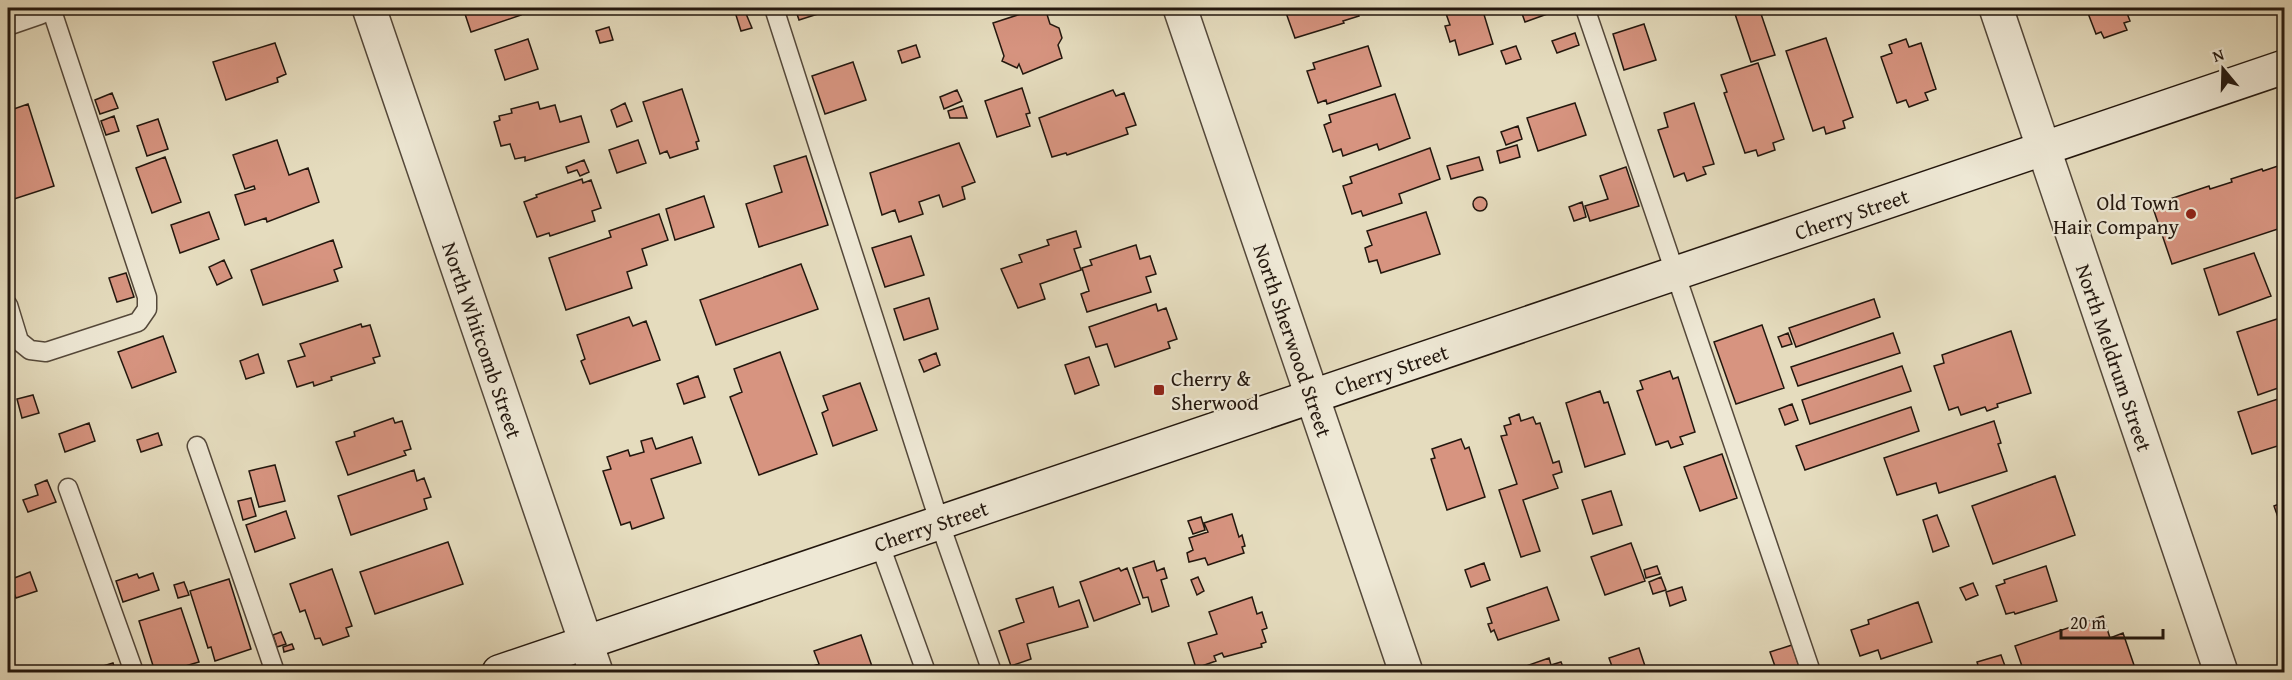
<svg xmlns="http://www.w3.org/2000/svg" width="2292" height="680" font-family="'Gentium Book Plus',serif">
	<rect width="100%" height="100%" fill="#e5dcbe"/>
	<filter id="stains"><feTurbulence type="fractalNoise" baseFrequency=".00333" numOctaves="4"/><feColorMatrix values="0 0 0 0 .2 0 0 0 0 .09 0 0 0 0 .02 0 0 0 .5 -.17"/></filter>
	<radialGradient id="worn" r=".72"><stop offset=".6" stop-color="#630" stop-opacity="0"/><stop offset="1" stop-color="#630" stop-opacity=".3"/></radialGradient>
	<path fill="#d79480" stroke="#23170e" stroke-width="1.5" d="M463 8H519L521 15 471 32Z
		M795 8H820L821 13 799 20Z
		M1039 8H1045L1050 24 1059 28 1062 38 1058 45 1062 58 1023 74 1019 64 1017 68 1002 61 1004 56 993 23Z
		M1291 8H1356L1359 16 1343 21 1344 23 1295 38 1285 10Z
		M1444 8H1482L1493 44 1459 55 1455 40 1450 42 1445 26 1450 25Z
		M1520 8H1564L1525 22Z
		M1733 8H1759L1775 55 1751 62Z
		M2086 8H2125L2130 21 2124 23 2127 30 2104 38 2101 32 2096 34Z
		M744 9 752 28 741 31 735 12Z
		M1644 24 1656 60 1624 70 1613 34Z
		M609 27 613 40 600 43 596 31Z
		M1575 33 1579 45 1557 53 1552 41Z
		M1826 38 1853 117 1843 121 1845 128 1826 134 1824 127 1813 131 1786 51Z
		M528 39 538 69 505 80 495 50Z
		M1906 39 1909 47 1921 43 1936 89 1925 93 1928 100 1909 107 1906 100 1897 103 1881 57 1892 53 1889 45Z
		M275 43 286 74 277 78 278 82 226 100 213 62Z
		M916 45 920 57 902 63 898 51Z
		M1368 46 1381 86 1327 104 1326 100 1318 103 1307 71 1315 69 1313 63Z
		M1516 46 1521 59 1506 64 1501 51Z
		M853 62 866 100 825 114 812 76Z
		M1758 63 1784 139 1773 143 1775 150 1758 156 1756 150 1745 153 1724 93 1727 92 1721 75Z
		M1022 88 1030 113 1026 114 1030 126 997 137 985 101Z
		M682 89 699 141 696 142 698 149 670 158 667 151 660 154 643 102Z
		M957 90 962 101 944 109 940 97Z
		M1113 90 1116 96 1124 93 1136 125 1126 128 1128 134 1067 155 1066 153 1052 157 1039 118Z
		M112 93 118 108 100 114 95 100Z
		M1395 94 1410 138 1379 150 1377 144 1343 156 1341 149 1333 152 1324 125 1331 122 1329 115Z
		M538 102 540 109 555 105 560 122 581 116 589 142 525 161V157L515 159 510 144 501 146 494 122 500 120 499 116 512 113 511 109Z
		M625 103 632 121 617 127 611 110Z
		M1575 103 1586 135 1538 151 1527 118Z
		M1694 103 1714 164 1703 167 1706 174 1687 181 1684 173 1674 177 1658 130 1668 127 1664 113Z
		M28 104 54 186 8 201V111Z
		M963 106 967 118H950L948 111Z
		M114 116 119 131 106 135 101 121Z
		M158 119 168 149 147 156 137 126Z
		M1518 126 1522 139 1506 145 1501 132Z
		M277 140 289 175 308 168 319 202 267 222 266 218 245 225 235 195 255 189 254 186 245 189 233 155Z
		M638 140 646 163 617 173 609 150Z
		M959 143 975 182 962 187 965 199 943 207 939 195 919 202 923 214 899 222 895 210 882 215 870 173Z
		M1517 145 1520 157 1500 163 1497 151Z
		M1430 148 1440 179 1399 194 1402 203 1363 216 1361 211 1352 214 1343 186 1352 183 1350 177Z
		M806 156 828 225 759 247 746 204 782 192 774 166Z
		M165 157 181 202 152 213 136 168Z
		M1479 157 1483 170 1451 179 1447 166Z
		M584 160 589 172 580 176 577 170 568 173 566 167Z
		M2284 160V227L2172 264 2152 205 2209 186 2210 189 2232 182 2231 179 2262 169 2263 171 2284 164Z
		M1626 167 1639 206 1590 221 1585 206 1608 199 1600 176Z
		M582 179 583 183 591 180 601 208 592 211 595 221 550 236 549 233 537 237 524 202 537 197 536 195Z
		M704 196 714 227 675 240 666 209Z
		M1473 204a7 7 0 1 1 14 0a7 7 0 1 1-14 0Z
		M1582 202 1586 217 1574 221 1569 207Z
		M209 212 219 239 180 253 171 225Z
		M1426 212 1440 254 1381 273 1377 260 1369 262 1365 248 1372 245 1367 231Z
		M659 214 668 240 642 249 647 265 627 272 632 288 566 310 549 258 611 237 609 231Z
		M1076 231 1081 247 1074 249 1081 270 1040 284 1045 299 1018 308 1001 269 1022 262 1019 255 1049 245 1047 240Z
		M911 236 924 275 885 287 872 248Z
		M333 240 342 267 334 270 338 281 263 305 251 270Z
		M1136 245 1140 259 1150 256 1156 274 1146 277 1151 292 1087 312 1081 294 1089 291 1082 268 1092 265 1090 260Z
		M2254 253 2271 296 2219 315 2204 269Z
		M224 260 232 278 217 285 209 267Z
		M801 264 818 309 716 345 700 300Z
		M126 273 134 297 117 302 109 278Z
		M929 298 938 329 904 340 894 309Z
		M1874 299 1880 317 1796 347 1789 328Z
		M1156 304 1158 311 1166 308 1177 339 1168 342 1170 348 1115 367 1107 344 1096 347 1089 327Z
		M629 317 633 326 646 321 660 360 590 384 581 361 585 359 577 335Z
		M2280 318 2284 331V386L2258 395 2237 332Z
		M361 324 362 327 370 325 380 356 373 358 375 363 331 377 332 380 314 386 313 382 297 387 288 361 305 356 300 344Z
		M1762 325 1784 388 1736 404 1714 342Z
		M2011 331 2031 393 1997 404 1998 407 1987 411 1985 407 1961 415 1958 407 1949 410 1934 366 1944 363 1942 355Z
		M1788 333 1792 344 1782 347 1778 337Z
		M1893 333 1900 353 1798 386 1791 367Z
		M163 336 176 372 132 388 118 352Z
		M780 352 817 454 759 475 730 397 742 392 734 369Z
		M936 353 940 365 924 372 919 360Z
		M258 354 264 373 246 379 240 361Z
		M1089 357 1099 385 1075 394 1065 365Z
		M1902 366 1911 391 1810 424 1802 400Z
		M1670 371 1673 379 1678 377 1695 432 1680 437 1683 444 1671 448 1668 441 1656 445 1637 391 1643 389 1640 381Z
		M698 376 705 397 684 404 677 384Z
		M860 383 877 430 833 446 822 413 828 410 823 396Z
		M1600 391 1604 403 1608 402 1625 454 1585 467 1566 403Z
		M33 395 39 413 22 418 17 399Z
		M2284 397V444L2252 454 2238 412Z
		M1792 404 1798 420 1785 425 1779 409Z
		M1911 407 1919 431 1805 470 1796 446Z
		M1519 414 1521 421 1533 417 1536 424 1540 423 1553 463 1559 461 1562 472 1553 475 1558 488 1523 500 1540 551 1521 557 1499 490 1517 484 1501 436 1507 435 1504 426 1511 424 1509 418Z
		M393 418 395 423 402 421 411 449 404 451 406 455 348 475 336 442 355 436 354 432Z
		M1994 421 2001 443 1998 444 2007 471 1939 493 1936 483 1897 495 1884 458Z
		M89 423 95 441 65 452 59 434Z
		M158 433 162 445 141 452 137 440Z
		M692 437 701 463 651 479 664 518 632 529 630 522 621 525 603 471 611 469 607 457 628 450 630 456 644 452 641 441 652 438 656 449Z
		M1461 439 1465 449 1469 447 1485 497 1447 510 1431 459 1435 458 1432 449Z
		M1722 454 1737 498 1700 511 1684 467Z
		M275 465 285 501 259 507 249 471Z
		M414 470 417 481 424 478 431 497 424 499 427 509 351 535 338 496Z
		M2055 476 2075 535 1993 564 1972 506Z
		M47 480 56 502 28 512 23 500 38 495 35 485Z
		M1611 491 1622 525 1593 534 1582 500Z
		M251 498 256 516 243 520 238 501Z
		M2284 502V534L2274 506Z
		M286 511 295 538 255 552 246 525Z
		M1232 514 1239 537 1242 535 1245 546 1242 547 1244 553 1208 565 1205 558 1189 562 1187 553 1193 550 1189 538 1208 532 1204 523Z
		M1937 515 1949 546 1933 552 1923 520Z
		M1201 517 1205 530 1193 534 1188 521Z
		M448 542 463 584 375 614 360 572Z
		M1631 543 1645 581 1605 595 1591 557Z
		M1154 561 1157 571 1164 568 1167 578 1161 580 1169 606 1152 612 1148 597 1143 598 1133 568Z
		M1484 563 1490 580 1471 587 1465 570Z
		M1657 566 1660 574 1646 578 1644 570Z
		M2046 566 2057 601 2015 614 2014 612 2006 614 1996 586 2005 583 2004 580Z
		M1119 568 1121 571 1127 568 1140 604 1094 621 1080 582Z
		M332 569 352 626 346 628 349 636 323 645 320 638 315 639 305 610 300 612 290 584Z
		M30 572 37 591 16 598 9 580Z
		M153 573 159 590 123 602 116 581 137 574 139 578Z
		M1198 577 1204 591 1197 595 1191 580Z
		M1661 577 1666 590 1653 594 1649 582Z
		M229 579 251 649 215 661 211 647 208 648 190 591Z
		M184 582 189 595 178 598 174 585Z
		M1973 583 1978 595 1966 600 1960 588Z
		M1053 587 1059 607 1079 600 1088 627 1027 644 1031 659 1011 666 999 631 1024 622 1016 599Z
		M1547 587 1559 620 1498 640 1494 630 1491 632 1488 624 1492 623 1487 608Z
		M1682 587 1686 600 1670 606 1666 592Z
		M1252 597 1257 614 1262 612 1267 628 1262 630 1266 642 1261 644 1262 647 1224 657 1222 653 1214 656 1216 661 1196 668 1188 643 1217 634 1209 612Z
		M1918 602 1932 642 1881 659 1878 650 1860 656 1851 630 1869 624 1868 620Z
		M181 608 199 662 165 672H155L139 621Z
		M2103 616 2110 638 2123 633 2135 668 2121 672H2024L2015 646Z
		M281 632 286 644 277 647 273 635Z
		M861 635 874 672H795L819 664 814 651Z
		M292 644 294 649 284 652 283 647Z
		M1792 645 1801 672H1777L1770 652Z
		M1639 648 1647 672H1614L1609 658Z
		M2001 655 2005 666 1991 672H1980L1977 662Z
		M1549 658 1551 665 1561 662 1565 672H1509Z
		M113 663 116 672H84Z
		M1170 668 1172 672H1156Z"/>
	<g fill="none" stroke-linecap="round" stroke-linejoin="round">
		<defs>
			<path id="lane" d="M774 8 940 524 992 672
				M1585 8 1811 672
				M8 305 19 341 30 350 46 352 138 322 147 309V297L51 8
				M197 446 275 672
				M68 488 134 672
				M880 545 926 672"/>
			<g id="street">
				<path id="s1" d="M369 8 596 672"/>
				<path id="s2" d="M1180 8 1406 672"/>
				<path id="s3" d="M1996 8 2221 672"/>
				<path d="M8 18 37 8"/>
			</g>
			<g id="secondary">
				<path id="s4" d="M499 672 2284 67"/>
			</g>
		</defs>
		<use href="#lane" stroke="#54483a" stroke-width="21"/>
		<use href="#street" stroke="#54483a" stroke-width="36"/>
		<use href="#secondary" stroke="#23170e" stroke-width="36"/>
		<use href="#lane" stroke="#eee8d5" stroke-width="18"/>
		<use href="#street" stroke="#eee8d5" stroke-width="33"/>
		<use href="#secondary" stroke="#eee8d5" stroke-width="33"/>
	</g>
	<g fill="#8f2418" stroke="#eee8d5" stroke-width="2">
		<circle cx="2191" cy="214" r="6"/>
		<rect x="1153" y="384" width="12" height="12" rx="3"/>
	</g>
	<g text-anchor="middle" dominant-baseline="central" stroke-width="4.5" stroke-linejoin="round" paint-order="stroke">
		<g font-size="21" fill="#23170e" stroke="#eee8d5" text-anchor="end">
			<text x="2179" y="202">Old Town<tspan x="2179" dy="24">Hair Company</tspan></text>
			<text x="1171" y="378" text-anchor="start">Cherry &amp;<tspan x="1171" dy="24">Sherwood</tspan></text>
		</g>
		<g font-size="21" fill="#23170e" stroke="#eee8d5">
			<text stroke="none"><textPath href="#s4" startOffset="1428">Cherry Street</textPath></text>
			<text stroke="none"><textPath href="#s1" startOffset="351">North Whitcomb Street</textPath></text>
			<text stroke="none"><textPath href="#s2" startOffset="351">North Sherwood Street</textPath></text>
			<text stroke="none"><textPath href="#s3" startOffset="369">North Meldrum Street</textPath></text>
			<text stroke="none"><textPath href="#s4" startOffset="942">Cherry Street</textPath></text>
			<text stroke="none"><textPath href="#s4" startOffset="456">Cherry Street</textPath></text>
		</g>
	</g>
	<rect width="2292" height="680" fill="none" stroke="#e5dcbe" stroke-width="30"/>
	<rect x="9" y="9" width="2274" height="662" fill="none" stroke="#23170e" stroke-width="3"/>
	<rect x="15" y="15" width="2262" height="650" fill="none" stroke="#23170e" stroke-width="1.5"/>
	<g transform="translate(2223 69) rotate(341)" stroke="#eee8d5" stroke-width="4.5" paint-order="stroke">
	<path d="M0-4.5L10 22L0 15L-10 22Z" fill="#23170e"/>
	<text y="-9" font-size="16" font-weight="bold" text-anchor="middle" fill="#23170e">N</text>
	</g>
	<path d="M2061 629v9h102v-9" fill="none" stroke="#23170e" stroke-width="3"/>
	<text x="2070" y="629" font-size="18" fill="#23170e" stroke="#eee8d5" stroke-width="4.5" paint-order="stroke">20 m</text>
	<rect width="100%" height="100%" filter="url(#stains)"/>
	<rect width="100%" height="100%" fill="url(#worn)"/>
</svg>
